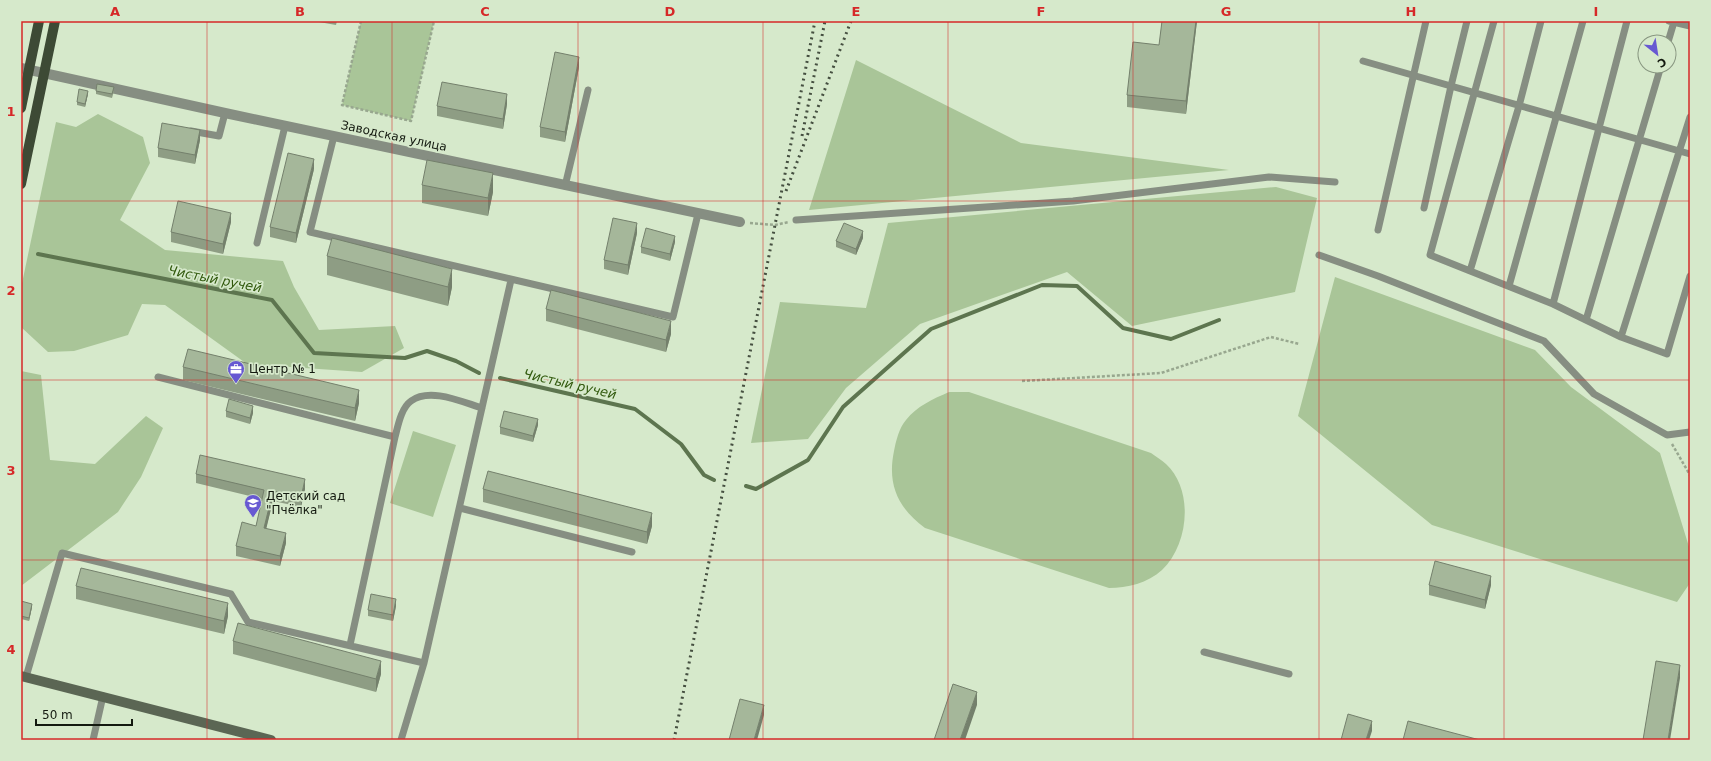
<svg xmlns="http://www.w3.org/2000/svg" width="1711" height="761" font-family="'DejaVu Sans',sans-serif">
	<rect width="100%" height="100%" fill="#d6e9cb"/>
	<path fill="#a9c598" d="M361 21H434L411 121 342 105Z
		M856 60 1021 143 1229 170 809 210Z
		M98 114 143 137 150 163 120 220 165 250 283 261 294 287 319 330 395 326 404 348 362 372 247 364 165 305 142 304 128 335 74 351 48 352 21 327V288L56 122 76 127Z
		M1276 187 1317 198 1295 292 1132 326 1067 272 920 324 846 388 808 439 751 443 780 302 866 308 888 223Z
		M1335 277 1535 350 1571 387 1660 453 1690 550V583L1677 602 1432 525 1298 416Z
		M21 371 41 375 50 460 95 464 146 416 163 428 141 477 118 512 21 586Z
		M949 392H969L1151 453C1156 457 1162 460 1166 464 1194 490 1189 544 1162 570 1148 583 1127 588 1109 588L925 528C898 508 887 485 894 451 896 441 899 428 906 420 917 406 933 399 949 392Z
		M413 431 456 445 433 517 390 503Z"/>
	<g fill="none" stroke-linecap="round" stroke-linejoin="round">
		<path stroke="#5d754f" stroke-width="4" d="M38 254 272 300 314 353 405 358 427 351 456 361 479 373
			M500 378 635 409 681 444 704 475 714 480
			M746 486 756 489 808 460 843 407 931 329 1042 285 1077 286 1123 328 1171 339 1219 320"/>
		<path stroke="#98a78f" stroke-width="2.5" stroke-dasharray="3 2" stroke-linecap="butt" d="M361 21 342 105 411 121 434 21
			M750 223 775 225 789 222
			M1022 381 1161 373 1271 337 1299 344
			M1672 444 1690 475"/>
		<path stroke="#868e82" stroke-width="7" d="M1494 21 1430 255 1553 304 1621 337 1667 354 1690 276
			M1669 21 1690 26
			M1668 42 1674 22
			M1363 61 1690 154
			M191 131 219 136 225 113
			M334 136 310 232 673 317 698 214
			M565 186 588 90
			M1424 208 1451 86 1467 21
			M796 220 1073 201 1269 177 1335 182
			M1378 230 1426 21
			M257 243 285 126
			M1319 255 1378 276 1544 341 1594 394 1667 435 1690 432
			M1470 271 1519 106 1541 21
			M1509 286 1583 21
			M1553 304 1627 21
			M1586 320 1661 66
			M1621 337 1690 117
			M158 377 395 437
			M460 508 632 552
			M350 645 395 437C398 426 401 408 411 401 430 387 462 402 482 408
			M1204 652 1289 674
			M26 677 62 553 231 594 248 622 424 663
			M93 740 103 696
			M401 740 424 663 511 280"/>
		<path stroke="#868e82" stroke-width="10" d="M21 68 225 113 740 222"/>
		<path stroke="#5b6654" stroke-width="10" d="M21 676 271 740"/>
		<path stroke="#3d4a35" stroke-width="10" d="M21 108 39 21
			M21 184 55 21"/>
		<path stroke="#454f40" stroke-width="3" stroke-dasharray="2 4" stroke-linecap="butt" d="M802 136 825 21
			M786 191 851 21
			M674 740 815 21"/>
	</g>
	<path fill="#8e9d84" d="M319 21H337L336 25 319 22Z
		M1197 21 1186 114 1127 107V95L1159 45Z
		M579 67 565 142 540 137V127Z
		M96 91H114L112 98 96 94Z
		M88 94 85 107 77 105V102Z
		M507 104 503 129 437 116V106Z
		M200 140 195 164 158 157V148Z
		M314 169 296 243 270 237V227Z
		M422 185 493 192 488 216 422 203Z
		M231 222 223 254 171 242V232Z
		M637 233 628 275 604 269V260Z
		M863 238 856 255 836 247V241Z
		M675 242 670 261 641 253V247Z
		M327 256 452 287 448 306 327 275Z
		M546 309 671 334 666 352 546 321Z
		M183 367 359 403 355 421 183 380Z
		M226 411 253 413 250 424 226 417Z
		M538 425 533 442 500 434V427Z
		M196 474 305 489 301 507 273 501 266 528 286 543 280 566 236 556V546L256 526 262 499 196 483Z
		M483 489 652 526 647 544 483 502Z
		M1429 585H1491L1485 609 1429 595Z
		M76 586 228 616 224 634 76 599Z
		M21 601 32 607 29 621 21 619Z
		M396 606 393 621 368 616V610Z
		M233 641 381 674 376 692 233 654Z"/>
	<path fill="#74806c" d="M1196 21H1197L1186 114V101Z
		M579 57V67L565 142V132Z
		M88 91V94L85 107V104Z
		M507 94V104L503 129V119Z
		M200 130V140L195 164V155Z
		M314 159V169L296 243V233Z
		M493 173V192L488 216V198Z
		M231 213V222L223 254V244Z
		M637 223V233L628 275V265Z
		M863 231V238L856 255V249Z
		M675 236V242L670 261V254Z
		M452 269V287L448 306V287Z
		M671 321V334L666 352V340Z
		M359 390V403L355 421V408Z
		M253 406V413L250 424V418Z
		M538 419V425L533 442V436Z
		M305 479V489L301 507V498Z
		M273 491V501L264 538V528Z
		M652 513V526L647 544V532Z
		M286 533V543L280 566V556Z
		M1491 576V585L1485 609V600Z
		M396 599V606L393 621V615Z
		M228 603V616L224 634V621Z
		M32 604V607L29 621V618Z
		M381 661V674L376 692V679Z
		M1680 665V678L1670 740H1668Z
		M977 692V705L965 740H960Z
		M764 705V715L757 740H754Z
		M1372 721V731L1369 740H1366Z"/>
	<path fill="#a5b79a" stroke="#74806c" d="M1162 21H1196L1186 101 1127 95 1133 42 1159 45Z
		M555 52 579 57 565 132 540 127Z
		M442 82 507 94 503 119 437 106Z
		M97 84 114 87 112 94 96 91Z
		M79 89 88 91 85 104 77 102Z
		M162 123 200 130 195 155 158 148Z
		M288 153 314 159 296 233 270 227Z
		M427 160 493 173 488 198 422 185Z
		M178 201 231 213 223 244 171 232Z
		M613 218 637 223 628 265 604 260Z
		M844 223 863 231 856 249 836 241Z
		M646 228 675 236 670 254 641 247Z
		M332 238 452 269 448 287 327 256Z
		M551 290 671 321 666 340 546 309Z
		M188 349 359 390 355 408 183 367Z
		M229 399 253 406 250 418 226 411Z
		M504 411 538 419 533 436 500 427Z
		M200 455 305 479 301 498 273 491 264 528 286 533 280 556 236 546 242 522 256 526 264 490 196 474Z
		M488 471 652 513 647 532 483 489Z
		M1435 561 1491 576 1485 600 1429 585Z
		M81 568 228 603 224 621 76 586Z
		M371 594 396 599 393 615 368 610Z
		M21 601 32 604 29 618 21 616Z
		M238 623 381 661 376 679 233 641Z
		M1656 661 1680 665 1668 740H1643Z
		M953 684 977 692 960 740H934Z
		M740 699 764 705 754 740H729Z
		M1348 714 1372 721 1366 740H1341Z
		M1408 721 1480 740H1403Z"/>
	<path fill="none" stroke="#d62828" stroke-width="1" stroke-opacity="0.55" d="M207 21V740M392 21V740M578 21V740M763 21V740M948 21V740M1133 21V740M1319 21V740M1504 21V740M21 201H1690M21 380H1690M21 560H1690"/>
	<defs>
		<symbol id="office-pin" viewBox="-11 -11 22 30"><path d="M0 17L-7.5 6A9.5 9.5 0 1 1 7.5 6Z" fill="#6758d2" stroke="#d6e9cb"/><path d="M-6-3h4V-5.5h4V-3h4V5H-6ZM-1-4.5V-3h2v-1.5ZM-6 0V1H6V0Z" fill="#fff"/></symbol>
		<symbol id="school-pin" viewBox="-11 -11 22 30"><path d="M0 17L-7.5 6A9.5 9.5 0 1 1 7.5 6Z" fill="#6758d2" stroke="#d6e9cb"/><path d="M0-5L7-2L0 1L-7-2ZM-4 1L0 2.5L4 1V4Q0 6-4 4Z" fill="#fff"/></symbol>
	</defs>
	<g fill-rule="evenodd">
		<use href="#office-pin" x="226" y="359" width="20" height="27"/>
		<use href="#school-pin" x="243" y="493" width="20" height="27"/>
	</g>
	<g text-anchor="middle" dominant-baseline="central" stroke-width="3.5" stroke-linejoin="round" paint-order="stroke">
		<g font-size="12" fill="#13190f" stroke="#d6e9cb">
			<text transform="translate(394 136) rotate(12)">Заводская улица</text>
		</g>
		<g font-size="12" fill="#13190f" stroke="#d6e9cb" text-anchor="start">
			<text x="249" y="369">Центр № 1</text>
			<text x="266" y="496">Детский сад<tspan x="266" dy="14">"Пчёлка"</tspan></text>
		</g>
		<g font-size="13" font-style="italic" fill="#31590d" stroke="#d6e9cb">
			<text transform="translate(215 279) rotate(11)">Чистый ручей</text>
			<text transform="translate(570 384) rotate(13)">Чистый ручей</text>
		</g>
	</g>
	<rect width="1711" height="761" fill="none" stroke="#d6e9cb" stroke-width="44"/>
	<g transform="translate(1657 54) rotate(150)"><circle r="19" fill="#d6e9cb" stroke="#889680"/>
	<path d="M0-3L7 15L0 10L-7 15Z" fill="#6758d2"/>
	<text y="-6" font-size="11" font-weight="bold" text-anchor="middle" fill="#13190f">С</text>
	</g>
	<path d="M36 719v6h96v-6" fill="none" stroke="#13190f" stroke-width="2"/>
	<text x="42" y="719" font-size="12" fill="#13190f" stroke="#d6e9cb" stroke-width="3" paint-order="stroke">50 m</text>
	<rect x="22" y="22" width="1667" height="717" fill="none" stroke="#d62828" stroke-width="1.5"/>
	<g font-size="13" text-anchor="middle" font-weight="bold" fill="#d62828">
		<text x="115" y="16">A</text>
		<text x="300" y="16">B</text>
		<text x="485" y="16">C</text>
		<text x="670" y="16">D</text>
		<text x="856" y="16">E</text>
		<text x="1041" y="16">F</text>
		<text x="1226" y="16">G</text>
		<text x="1411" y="16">H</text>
		<text x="1596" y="16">I</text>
		<text x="11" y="116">1</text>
		<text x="11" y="295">2</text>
		<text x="11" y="475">3</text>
		<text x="11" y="654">4</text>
	</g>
</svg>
